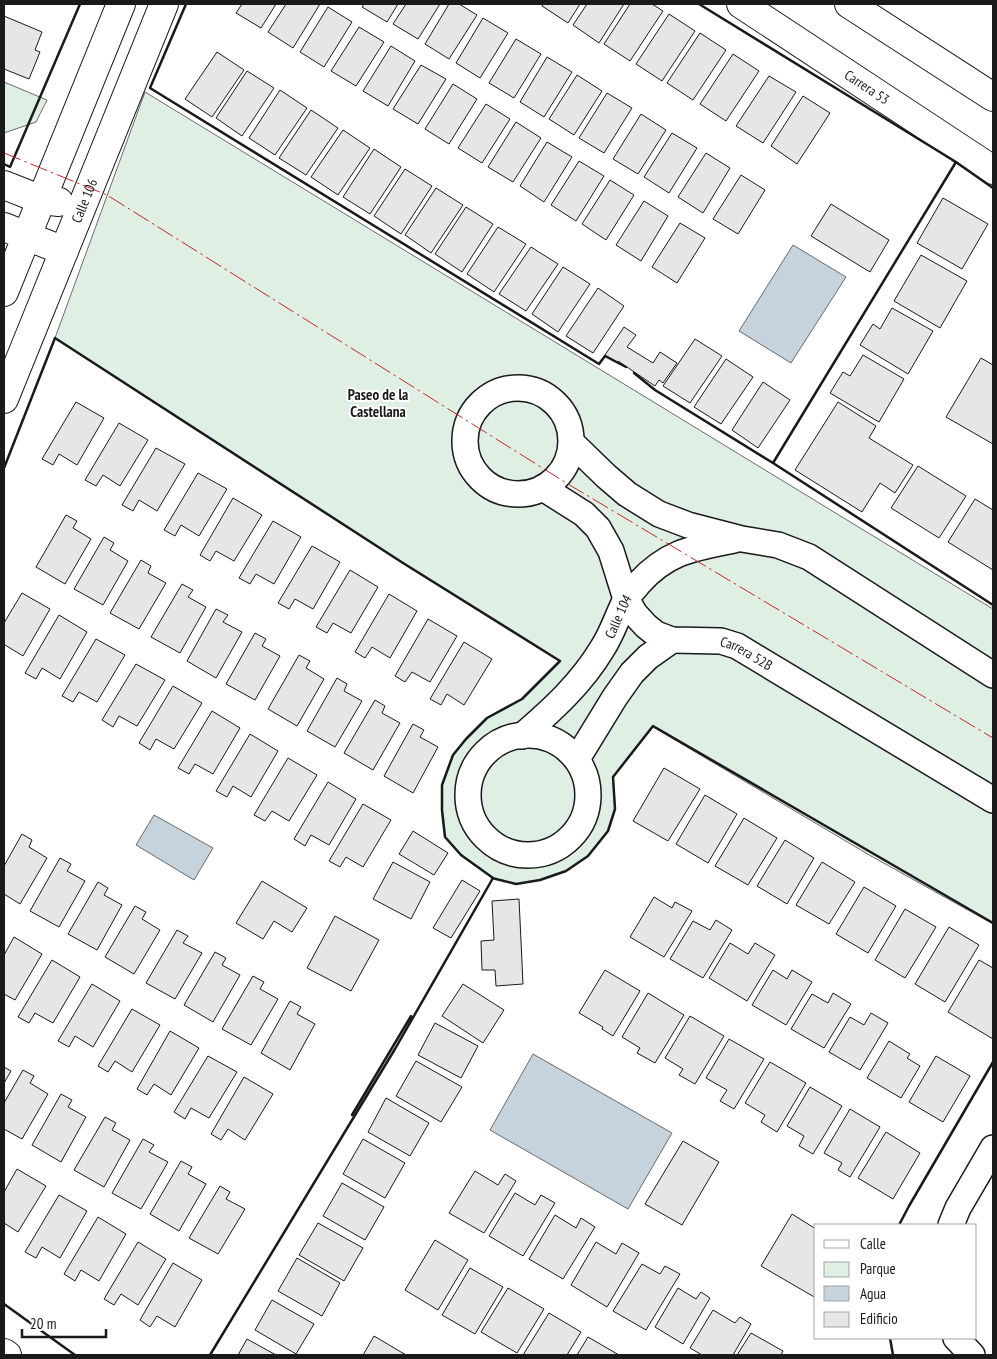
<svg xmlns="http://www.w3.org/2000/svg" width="997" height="1359" font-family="'PT Sans Narrow',sans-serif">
	<rect width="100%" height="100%" fill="#fff"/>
	<path fill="#e0efe3" stroke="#6a6a6a" d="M4 82 47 100 36 122 4 133Z
		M145 92 993 609V924L871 856 653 727 613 777 615 809 608 831 588 856 566 871 540 880 516 884 493 878 461 855 445 837 442 810V785L453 755 466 739 487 718 522 699 560 661 403 563 55 338Z"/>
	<path fill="#c6d2dc" stroke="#6a6a6a" d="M793 245 846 277 791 363 739 331Z
		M154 815 213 848 194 880 136 845Z
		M533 1054 672 1133 628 1209 490 1130Z"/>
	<path fill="#e6e6e6" stroke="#1a1a1a" d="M242 4H276L261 28 236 13Z
		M286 4H320L293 48 268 32Z
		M364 4H398L387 22 362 7Z
		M406 4H440L418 39 393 24Z
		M449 4H459L477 15 449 59 425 44Z
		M543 4H580L568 23 542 6Z
		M587 4H624L599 43 573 25Z
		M630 4H652L663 11 630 61 604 44Z
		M328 7 352 22 324 67 300 52Z
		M669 14 695 31 662 81 636 64Z
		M4 16 42 32 35 50 40 52 29 79 4 69Z
		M483 18 508 33 480 78 456 63Z
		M359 27 384 42 356 86 331 71Z
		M700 33 726 50 693 100 667 83Z
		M516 39 541 54 514 98 489 83Z
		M391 46 415 61 388 106 363 91Z
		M217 52 244 70 212 117 185 99Z
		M733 54 759 71 726 121 700 104Z
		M547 57 572 72 544 117 520 102Z
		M421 65 446 79 418 124 393 109Z
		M247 71 274 88 242 136 216 118Z
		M577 75 602 91 574 135 549 119Z
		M769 76 796 92 763 143 736 126Z
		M453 84 477 99 449 144 425 129Z
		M280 90 307 108 275 155 249 138Z
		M607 93 632 108 604 153 579 138Z
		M803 96 830 113 797 164 771 146Z
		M486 104 510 119 482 163 458 148Z
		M311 110 338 128 306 175 279 158Z
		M641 114 666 130 638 174 613 159Z
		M516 122 541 138 513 182 488 167Z
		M343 130 370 148 338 195 311 177Z
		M672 133 697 148 669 193 644 177Z
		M547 142 572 157 544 202 520 186Z
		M374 149 401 167 370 214 343 197Z
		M706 153 730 168 703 213 678 197Z
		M579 161 604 176 576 221 551 205Z
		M405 169 432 186 401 234 374 216Z
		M741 175 765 190 738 234 713 219Z
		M610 180 634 195 606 240 582 224Z
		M436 188 463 205 431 253 405 235Z
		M943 198 988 224 962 269 917 243Z
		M644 201 668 216 641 261 616 245Z
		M831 204 889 240 870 272 811 236Z
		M466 207 493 224 462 272 435 254Z
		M680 223 705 238 677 283 652 267Z
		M498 227 526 244 494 292 467 274Z
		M531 247 558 264 526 311 499 294Z
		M921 255 967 281 940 328 894 301Z
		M563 267 590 284 558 332 532 314Z
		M598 288 624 306 593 353 566 336Z
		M892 308 933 331 908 374 860 345 873 324 880 329Z
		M624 327 636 335 627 347 653 363 660 352 677 363 663 383 659 380 655 386 618 361 617 362 605 355Z
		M695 339 722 356 690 403 663 386Z
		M863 355 904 379 879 422 830 393 843 372 850 376Z
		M981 358 993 365V444L946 417Z
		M726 359 753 377 721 424 694 407Z
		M763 382 790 400 758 448 732 430Z
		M76 402 104 418 77 465 59 454 53 465 42 459Z
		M838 402 876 426 869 438 913 465 895 493 880 483 862 512 795 470Z
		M119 423 148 440 120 486 103 475 96 486 85 480Z
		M156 448 185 464 157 511 139 500 133 511 122 505Z
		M918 466 966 496 939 538 891 508Z
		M198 473 227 489 199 536 181 525 175 536 164 530Z
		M233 498 262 515 234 561 216 551 210 561 200 555Z
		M975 499 993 510V570L948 542Z
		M66 515 77 521 73 528 91 539 65 584 36 567Z
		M273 521 301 537 274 584 256 574 250 584 239 578Z
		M104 537 114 543 110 550 128 561 103 605 74 589Z
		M312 546 340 562 313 609 295 599 289 609 278 603Z
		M141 560 151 566 148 573 166 583 139 629 110 613Z
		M350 570 378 587 351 633 333 623 327 633 316 627Z
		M182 584 193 590 188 597 206 607 180 653 151 637Z
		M22 593 50 609 23 656 5 645 4 647V623Z
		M389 594 417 611 390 658 372 647 365 658 355 652Z
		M216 609 228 615 223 622 242 632 216 678 187 661Z
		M59 615 87 632 60 679 42 668 36 679 25 673Z
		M428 619 457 636 430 682 412 672 405 682 395 676Z
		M255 633 266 639 262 646 280 656 255 700 226 684Z
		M96 639 125 655 97 702 79 692 73 702 62 696Z
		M464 642 492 659 464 705 447 694 441 705 430 699Z
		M299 655 310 661 306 668 324 679 297 726 268 709Z
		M136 664 165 680 137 726 119 716 113 727 102 720Z
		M337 678 347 684 344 691 362 701 335 747 307 731Z
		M173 686 202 703 174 749 156 739 150 750 139 743Z
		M375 700 385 706 382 713 400 723 373 770 344 753Z
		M212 711 240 728 213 774 195 764 189 774 178 768Z
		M413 724 424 730 420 737 438 747 413 793 384 776Z
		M250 734 278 751 251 797 233 786 227 797 216 791Z
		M288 758 317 775 289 821 272 811 265 821 254 815Z
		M664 768 700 789 668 841 633 821Z
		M328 782 356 799 329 845 311 835 305 846 294 839Z
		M705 795 737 814 708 863 676 844Z
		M363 804 391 820 363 867 346 857 340 867 329 861Z
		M744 818 777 838 748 885 715 866Z
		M413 831 448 853 434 875 399 854Z
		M22 834 32 840 29 847 47 858 20 904 4 894V866Z
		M785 840 814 858 787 904 757 886Z
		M60 858 71 864 67 871 85 881 59 927 30 911Z
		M393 862 430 882 411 919 373 899Z
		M822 862 855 882 829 924 796 905Z
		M462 880 480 891 451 938 433 928Z
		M262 881 307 908 292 932 274 921 263 939 236 923Z
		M98 882 108 888 104 895 122 905 97 950 68 934Z
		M864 887 896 906 868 953 836 934Z
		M654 897 672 908 675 902 692 911 664 957 630 937Z
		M519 899 523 984 496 986 495 970H482L481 941 494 940 492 901Z
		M135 906 146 912 142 919 160 930 134 974 105 957Z
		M905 909 936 927 905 978 875 960Z
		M335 916 379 940 351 991 307 968Z
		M716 920 732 930 703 978 670 959 693 921 710 930Z
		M949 927 979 945 945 1002 915 984Z
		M177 930 188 936 183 943 202 953 175 999 146 983Z
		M14 937 42 954 15 1000 4 994V955Z
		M730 943 748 954 755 943 775 955 747 1001 709 978Z
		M215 952 226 958 222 965 240 975 213 1022 184 1005Z
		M52 960 80 977 53 1023 35 1013 29 1023 18 1017Z
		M979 960 993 968V1039L948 1012Z
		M605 970 640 991 613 1036 602 1029 603 1027 579 1013Z
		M773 970 787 979 792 970 812 982 786 1025 752 1005Z
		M253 976 264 982 260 989 278 999 251 1045 222 1029Z
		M92 984 120 1001 93 1047 75 1036 69 1047 58 1041Z
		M463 984 504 1010 483 1043 442 1016Z
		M648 993 684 1015 655 1063 637 1053 640 1048 622 1037Z
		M833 993 851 1004 824 1048 791 1029 812 994 828 1003Z
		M290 1001 301 1007 297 1014 315 1024 290 1070 261 1053Z
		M132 1009 160 1025 132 1072 115 1061 108 1072 98 1066Z
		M871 1013 888 1023 860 1070 829 1052 850 1017 864 1025Z
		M690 1016 724 1036 695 1084 679 1075 683 1069 665 1058Z
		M435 1023 478 1046 461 1078 418 1055Z
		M170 1031 199 1048 171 1095 154 1084 147 1095 137 1089Z
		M729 1039 764 1059 734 1109 720 1101 727 1090 706 1078Z
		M889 1041 910 1054 907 1058 920 1066 901 1098 867 1078Z
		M208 1056 237 1072 209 1118 191 1108 185 1119 174 1112Z
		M936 1056 970 1076 943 1122 909 1102Z
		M416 1061 462 1087 441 1122 396 1096Z
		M770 1062 806 1083 777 1132 761 1122 765 1115 745 1103Z
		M4 1067 11 1071 4 1083Z
		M23 1070 34 1076 30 1083 48 1094 22 1139 4 1129V1103Z
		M244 1077 273 1094 245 1140 228 1129 221 1140 211 1134Z
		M810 1087 842 1106 813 1154 799 1146 804 1136 787 1126Z
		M61 1094 72 1100 68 1107 86 1117 61 1162 32 1145Z
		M386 1098 429 1123 410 1156 368 1132Z
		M850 1109 880 1127 850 1177 838 1170 842 1163 824 1153Z
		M105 1117 116 1123 112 1130 130 1140 104 1187 74 1170Z
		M886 1132 920 1153 893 1199 858 1178Z
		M143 1139 154 1145 149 1152 168 1162 141 1209 112 1193Z
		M363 1139 405 1163 385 1198 343 1174Z
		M683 1141 719 1162 682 1225 645 1204Z
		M181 1161 192 1167 188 1174 206 1184 179 1231 150 1214Z
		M17 1169 46 1186 18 1232 4 1223V1192Z
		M475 1171 498 1185 505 1174 516 1181 484 1233 449 1213Z
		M342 1183 384 1207 365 1240 323 1216Z
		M220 1186 230 1192 226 1199 245 1209 218 1254 189 1238Z
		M515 1193 535 1205 541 1195 555 1203 523 1256 489 1236Z
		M59 1195 87 1211 60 1258 42 1247 36 1258 25 1252Z
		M792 1214 816 1229V1298L761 1266Z
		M555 1215 576 1228 581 1218 595 1227 563 1279 529 1259Z
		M98 1217 126 1234 99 1281 81 1270 75 1281 64 1274Z
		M318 1223 363 1248 344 1281 299 1255Z
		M435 1240 468 1260 438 1310 405 1290Z
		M138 1242 166 1259 138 1305 121 1294 114 1305 104 1299Z
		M596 1242 616 1254 622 1243 639 1253 607 1307 571 1285Z
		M297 1258 340 1283 322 1316 278 1291Z
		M173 1263 202 1280 175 1327 157 1316 150 1327 140 1320Z
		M642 1264 660 1274 665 1266 680 1274 646 1330 613 1311Z
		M470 1268 503 1287 475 1334 442 1315Z
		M508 1288 544 1309 517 1353 481 1332Z
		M678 1288 696 1299 701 1292 710 1298 683 1344 655 1327Z
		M272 1300 314 1324 296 1354 255 1330Z
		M713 1310 735 1323 740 1317 751 1324 733 1355H702L690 1348Z
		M549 1313 581 1332 567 1355H523Z
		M751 1333 783 1351 781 1355H737Z
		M374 1336 406 1355H363Z
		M588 1337 619 1355H577Z
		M247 1339 276 1355H238Z"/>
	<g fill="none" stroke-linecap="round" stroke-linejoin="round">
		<defs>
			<g id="minor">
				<circle cx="518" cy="441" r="53"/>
				<path d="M572 443 606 476 627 494 659 514 688 525 742 539 778 545 809 557 993 675"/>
				<path id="s1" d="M543 488 584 514 598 528 611 551 626 599 635 614 646 626 656 634 672 640 721 641 737 646 993 800"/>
				<circle cx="528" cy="795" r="60"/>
				<path id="s2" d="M522 736C552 710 581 684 602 649 612 634 617 617 625 601 628 594 635 589 639 583 668 551 694 548 734 540"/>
				<path d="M577 759 615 697 632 673 648 657 672 640"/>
				<path d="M951 1225 958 1208 993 1148"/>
				<path d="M956 1338 972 1355"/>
			</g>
			<g id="tertiary">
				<path d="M4 185 42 200 59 202"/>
				<path d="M4 227 64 251"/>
				<path d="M4 292 121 4"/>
				<path id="s3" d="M4 399 164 4"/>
			</g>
			<g id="secondary">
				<path id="s4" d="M741 4 993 170"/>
				<path d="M849 4 993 97"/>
				<path d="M4 1353 7 1355"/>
			</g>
		</defs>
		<use href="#minor" stroke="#1a1a1a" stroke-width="28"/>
		<use href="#tertiary" stroke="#1a1a1a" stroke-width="30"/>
		<use href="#secondary" stroke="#1a1a1a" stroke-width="30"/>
		<use href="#minor" stroke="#fff" stroke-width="25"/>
		<use href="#tertiary" stroke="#fff" stroke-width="28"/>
		<use href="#secondary" stroke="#fff" stroke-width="28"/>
		<path stroke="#1a1a1a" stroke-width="2.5" d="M186 4 150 88 599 364 605 356 626 367
			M955 163 956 162 993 188
			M4 164 10 167 80 4
			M634 373 655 390 773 463 956 162 699 4
			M773 463 993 605
			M4 468 55 338 403 563 560 661 522 699 487 718 466 739 453 755 442 785V810L445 837 461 855 493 878 395 1049 210 1355
			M492 878 516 884 540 880 566 871 588 856 608 831 615 809 613 777 653 726 993 923
			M352 1115 411 1016
			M899 1225 909 1206 993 1062
			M4 1304 75 1355
			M890 1338 893 1355"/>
		<path stroke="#c62828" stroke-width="1" stroke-dasharray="18 4 2.5 4" stroke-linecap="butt" d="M4 153 107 195 568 484 993 738"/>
	</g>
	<g text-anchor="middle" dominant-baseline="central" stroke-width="4" stroke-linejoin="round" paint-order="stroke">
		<g font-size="14" fill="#1a1a1a" stroke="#fff">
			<text stroke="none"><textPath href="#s4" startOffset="151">Carrera 53</textPath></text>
			<text stroke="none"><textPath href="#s3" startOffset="214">Calle 106</textPath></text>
			<text stroke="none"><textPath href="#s2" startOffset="155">Calle 104</textPath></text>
			<text stroke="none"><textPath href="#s1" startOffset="286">Carrera 52B</textPath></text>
		</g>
		<g font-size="15" font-weight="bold" fill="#1a1a1a" stroke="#fff">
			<text x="378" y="394">Paseo de la<tspan x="378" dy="17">Castellana</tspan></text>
		</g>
	</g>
	<rect width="997" height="1359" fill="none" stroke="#1a1a1a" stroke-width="10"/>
	<rect x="814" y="1224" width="162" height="115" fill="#ffffff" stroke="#a3a3a3"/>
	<rect x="824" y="1240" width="25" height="8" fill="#ffffff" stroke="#a3a3a3"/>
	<text x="860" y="1249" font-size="15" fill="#1a1a1a">Calle</text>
	<rect x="824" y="1262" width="25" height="15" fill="#e0efe3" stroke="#a3a3a3"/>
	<text x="860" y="1274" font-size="15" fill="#1a1a1a">Parque</text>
	<rect x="824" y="1286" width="25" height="15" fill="#c6d2dc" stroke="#a3a3a3"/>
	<text x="860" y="1299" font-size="15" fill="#1a1a1a">Agua</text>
	<rect x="824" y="1312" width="25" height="15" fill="#e6e6e6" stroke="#a3a3a3"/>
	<text x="860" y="1324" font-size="15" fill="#1a1a1a">Edificio</text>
	<path d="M22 1329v8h84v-8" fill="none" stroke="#1a1a1a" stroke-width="2.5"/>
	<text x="30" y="1329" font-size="15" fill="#1a1a1a" stroke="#ffffff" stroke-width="4" paint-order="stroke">20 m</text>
</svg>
